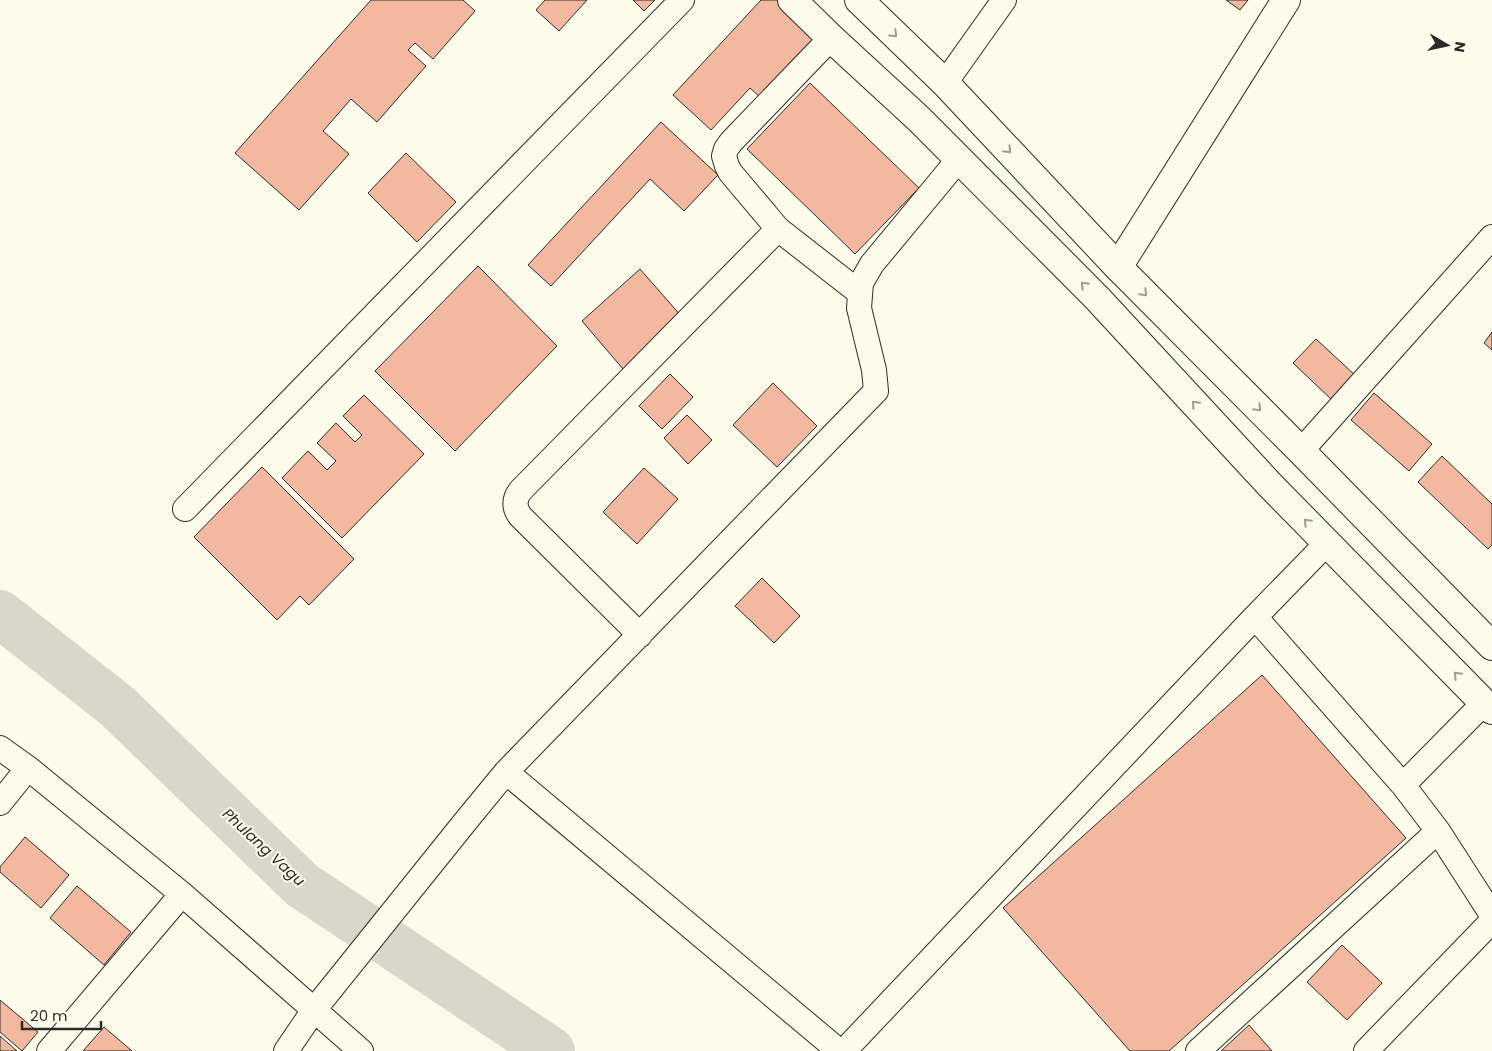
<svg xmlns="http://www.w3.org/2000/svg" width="1492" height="1051" font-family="Poppins,sans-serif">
	<rect width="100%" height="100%" fill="#fdfbea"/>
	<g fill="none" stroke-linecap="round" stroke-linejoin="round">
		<path stroke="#d8d7c9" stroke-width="48" d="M0 614 117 706 302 885 551 1051"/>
	</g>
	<path fill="#f2b8a0" stroke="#2b2b2b" d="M371 0H463L475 11 433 59 415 43 408 50 426 66 377 122 351 99 323 131 349 154 299 210 235 153Z
		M545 0H587L559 31 536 10Z
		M633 0H655L644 11Z
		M761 0H777L820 40 764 101 750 88 711 130 673 95Z
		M1226 0H1248L1240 10Z
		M810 83 919 188 855 254 747 149Z
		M661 122 718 175 684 211 650 179 551 286 528 265Z
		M406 153 456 202 417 242 368 193Z
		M478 266 557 346 455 451 375 371Z
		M640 269 682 317 623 369 582 321Z
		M1492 332V350L1484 343Z
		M1316 339 1357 377 1334 402 1293 363Z
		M670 374 693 397 662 429 639 406Z
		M773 383 817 426 777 467 733 425Z
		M1374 393 1432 444 1409 471 1351 420Z
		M364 395 424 454 342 538 282 478 308 451 327 470 336 461 317 443 336 423 355 442 362 435 343 416Z
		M687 415 712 440 688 464 664 438Z
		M1442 456 1492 504V545L1488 549 1418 482Z
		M262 467 354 559 309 605 300 596 277 620 194 537Z
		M644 468 678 499 637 544 603 512Z
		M762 578 800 616 774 643 735 606Z
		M1262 675 1406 838 1169 1051H1130L1003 908Z
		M25 837 69 875 41 908 0 872V867Z
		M77 886 131 932 104 965 50 918Z
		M1342 945 1382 983 1347 1020 1307 982Z
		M0 1000 38 1032 22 1051 0 1032Z
		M1249 1025 1272 1051H1221Z
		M104 1027 132 1051H83Z
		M0 1036 17 1051H0Z"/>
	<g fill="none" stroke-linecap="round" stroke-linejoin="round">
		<defs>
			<path id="street" d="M831 38 731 142 726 149 724 156 727 166 730 172 778 229 860 293
				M945 83 1004 0
				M1301 451 1492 237
				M185 509 682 0
				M1328 542 1255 617 1403 785 1438 831 1492 915
				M640 635 521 517C513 508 514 498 521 490L778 229
				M0 748 28 768
				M506 772 839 1051
				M1403 785 1484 703
				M0 803 28 768 182 894 361 1051
				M49 1051 182 894
				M286 1051 314 1010 465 822 506 772 876 391 874 370 859 308 861 283 872 264 959 159
				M844 1051 1255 617
				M1198 1051 1438 831
				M1366 1051 1492 921"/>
			<path id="secondary" d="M1118 267 1286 0"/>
			<path id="highway" d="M792 0 831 38 919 119 1098 299 1270 485 1484 703 1492 710
				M859 0 945 83 1118 267 1301 451 1492 646"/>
		</defs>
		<use href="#street" stroke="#2b2b2b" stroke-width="26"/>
		<use href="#secondary" stroke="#2b2b2b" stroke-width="30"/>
		<use href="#highway" stroke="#2b2b2b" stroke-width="30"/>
		<use href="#street" stroke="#fdfbea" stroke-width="24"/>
		<use href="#secondary" stroke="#fdfbea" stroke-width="28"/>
		<use href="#highway" stroke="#fdfbea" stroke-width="28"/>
	</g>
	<defs><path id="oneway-chevron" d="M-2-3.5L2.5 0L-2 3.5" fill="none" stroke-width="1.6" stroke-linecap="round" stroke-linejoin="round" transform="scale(1.25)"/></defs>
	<g stroke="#9e9d94">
		<use href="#oneway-chevron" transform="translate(894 34) rotate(44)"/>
		<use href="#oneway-chevron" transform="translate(1008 150) rotate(47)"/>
		<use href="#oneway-chevron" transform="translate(1084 285) rotate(-135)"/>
		<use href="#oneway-chevron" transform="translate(1144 293) rotate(45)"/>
		<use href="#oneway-chevron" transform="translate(1195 404) rotate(-133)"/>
		<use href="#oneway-chevron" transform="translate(1258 408) rotate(45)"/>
		<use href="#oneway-chevron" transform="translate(1307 522) rotate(-135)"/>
		<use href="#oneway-chevron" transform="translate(1457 675) rotate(-134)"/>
	</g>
	<g text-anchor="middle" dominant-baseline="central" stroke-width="4" stroke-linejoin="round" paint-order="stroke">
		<g font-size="15" font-style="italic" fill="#2b2b2b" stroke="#fdfbea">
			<text transform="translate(264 847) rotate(43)">Phulang Vagu</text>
		</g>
	</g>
	<g transform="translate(1447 45) rotate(99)" stroke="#fdfbea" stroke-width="4" paint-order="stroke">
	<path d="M0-4L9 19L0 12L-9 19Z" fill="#2b2b2b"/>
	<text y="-8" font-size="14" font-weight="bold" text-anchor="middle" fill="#2b2b2b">N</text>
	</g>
	<path d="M22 1021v8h79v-8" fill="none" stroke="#2b2b2b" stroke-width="2.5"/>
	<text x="30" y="1021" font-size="15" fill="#2b2b2b" stroke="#fdfbea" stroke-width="4" paint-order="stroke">20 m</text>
</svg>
